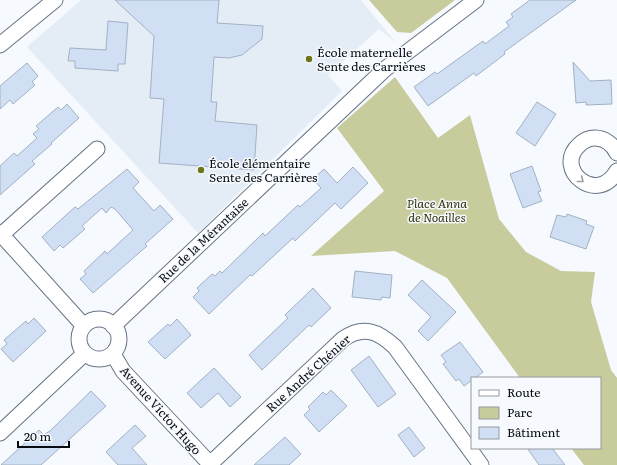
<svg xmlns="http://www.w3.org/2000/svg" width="617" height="465" font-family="Literata,serif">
	<rect width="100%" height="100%" fill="#f6f9fd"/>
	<path fill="#e4ecf6" d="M81 0H361L396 43 379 29 328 75 342 91 198 233 27 47Z"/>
	<path fill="#c8cc9d" d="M369 0H455L411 33 397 32Z
		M395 77 438 138 470 115 499 219 526 252 561 271 595 272 591 302 611 370 617 378V465H584L571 448H600V378H520L447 278 395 251 311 256 384 191 337 128Z"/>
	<path fill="#d0dff3" stroke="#a2b1c3" d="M115 0H219L217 23 263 26 262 39 242 55 229 58 214 57 211 102H217L215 121 257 125 254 170 159 163 164 99 150 98 154 36Z
		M530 0H576L504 52 505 54 476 76 474 73 428 106 414 87 435 72 437 74 483 41 485 44 509 26 506 22 513 17 511 14Z
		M108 21 128 23 125 64H118V71L75 68V61H68L70 48 106 50Z
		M573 62 590 81 611 80 612 104 586 105V102L576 103Z
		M27 63 38 76 32 82 35 85 13 104 10 100 0 109V86Z
		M537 102 556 114 535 146 516 133Z
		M67 104 79 118 51 143 52 144 32 161 35 164 0 195V166L14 153 17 156 37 138 33 134 39 129 36 126 58 107 61 110Z
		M532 166 541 191 538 192 542 201 523 208 510 174Z
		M353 167 368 183 341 209 335 203 295 241 293 238 252 276 250 275 209 314 193 297 199 291 197 288 212 274 215 276 220 271 222 273 263 233 265 236 298 205 300 207 321 188 313 179 324 169 337 183Z
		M127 169 139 182 133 188 154 211 160 205 173 219 145 244 147 246 93 293 80 279 86 274 84 271 105 251 107 254 133 230 115 209 111 207 106 213 102 208 82 226 85 229 63 248 60 245 54 251 42 237 75 207 78 209Z
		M567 214 587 221 586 224 594 227 586 249 550 237 557 215 566 217Z
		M355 271 392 275 390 298 382 297 381 300 352 297Z
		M422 280 456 312 428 341 418 331 431 317 408 295Z
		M313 288 331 308 311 327 309 325 262 370 249 355 288 318 285 315Z
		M34 318 46 331 13 362 1 349 7 344 4 340 26 321 28 324Z
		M177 319 191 335 165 359 148 342 168 324 170 326Z
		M460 342 483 372 475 378H472V380L464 386 459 379 456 381 443 364 446 362 441 355Z
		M369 356 396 394 378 407 351 370Z
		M214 368 241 397 230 407 218 393 201 408 187 393Z
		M331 390 347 406 319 432 304 415 310 409 308 407 323 392 326 395Z
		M91 391 106 406 41 465H1L39 430 44 435 51 430Z
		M135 425 146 436 132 448 147 465H118L106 452Z
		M409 427 425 448 414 457 398 435Z
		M285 437 301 454 289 465H254Z
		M527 448H552L565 465H539Z"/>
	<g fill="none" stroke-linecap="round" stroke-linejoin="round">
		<defs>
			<path id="minor" d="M0 45 55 0
				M617 153C613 145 605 138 595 138 589 138 583 141 579 145 553 169 597 206 617 171
				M0 233 84 326
				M0 236 97 149
				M79 339a20 20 0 1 1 40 0a20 20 0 1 1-40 0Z
				M113 326 385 69 476 0
				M113 354 123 371 211 465
				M0 433 84 354
				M210 464 343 339C363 325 378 331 395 347L481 465"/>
		</defs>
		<use href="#minor" stroke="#677486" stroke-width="17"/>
		<use href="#minor" stroke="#fff" stroke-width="15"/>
	</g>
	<defs><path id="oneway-chevron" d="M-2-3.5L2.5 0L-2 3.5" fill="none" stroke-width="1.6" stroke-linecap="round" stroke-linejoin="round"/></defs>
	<use stroke="#9c9ea0" href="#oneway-chevron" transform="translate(581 180) rotate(38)"/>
	<g fill="#70741a" stroke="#f6f9fd" stroke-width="1.5">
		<circle cx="309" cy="59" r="4"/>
		<circle cx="201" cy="170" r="4"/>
	</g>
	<g text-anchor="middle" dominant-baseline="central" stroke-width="3" stroke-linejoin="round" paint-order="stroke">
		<g font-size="12" fill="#070c12" stroke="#f6f9fd" text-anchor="start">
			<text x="317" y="52">École maternelle<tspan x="317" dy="14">Sente des Carrières</tspan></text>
			<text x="209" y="163">École élémentaire<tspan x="209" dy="14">Sente des Carrières</tspan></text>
		</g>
		<g font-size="12" font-style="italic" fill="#343610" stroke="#f6f9fd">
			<text x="437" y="203">Place Anna<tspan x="437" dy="14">de Noailles</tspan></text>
		</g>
		<g font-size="12" fill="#070c12" stroke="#f6f9fd">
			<text transform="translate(203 240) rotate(-43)">Rue de la Mérantaise</text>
			<text transform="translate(308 373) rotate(-42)">Rue André Chénier</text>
			<text transform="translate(161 410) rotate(48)">Avenue Victor Hugo</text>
		</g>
	</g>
	<rect x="471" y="377" width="130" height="72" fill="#f6f9fd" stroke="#969a9f"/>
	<rect x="479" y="390" width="20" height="6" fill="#ffffff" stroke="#969a9f"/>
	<text x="507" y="397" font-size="12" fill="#070c12">Route</text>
	<rect x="479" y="407" width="20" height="12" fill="#c8cc9d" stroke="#969a9f"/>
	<text x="507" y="417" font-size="12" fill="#070c12">Parc</text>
	<rect x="479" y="427" width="20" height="12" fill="#d0dff3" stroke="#969a9f"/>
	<text x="507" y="437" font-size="12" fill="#070c12">Bâtiment</text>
	<path d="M18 441v6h51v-6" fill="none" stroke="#070c12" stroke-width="2"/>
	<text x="24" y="441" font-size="12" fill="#070c12" stroke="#f6f9fd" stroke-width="3" paint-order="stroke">20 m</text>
</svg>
